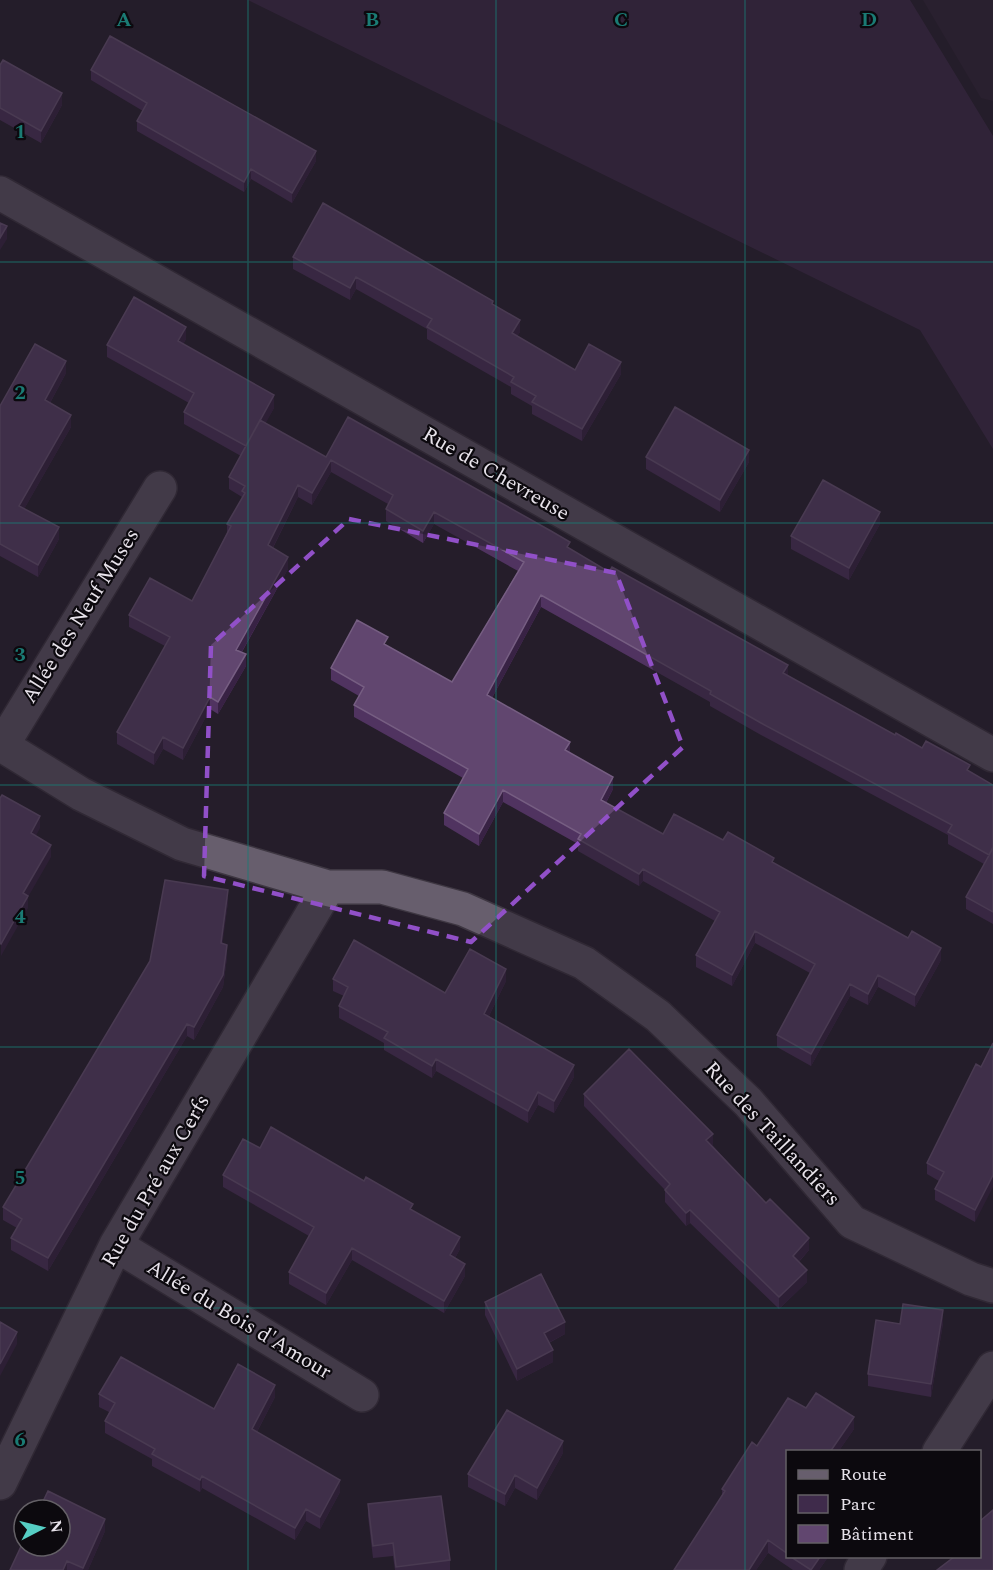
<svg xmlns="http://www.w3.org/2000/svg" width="993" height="1570" font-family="Spectral,serif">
	<rect width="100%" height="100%" fill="#251d2a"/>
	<path fill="#302436" d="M923 0H993V101L981 98Z"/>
	<path fill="#3f2b4b" d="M248 0H910L993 136V449L920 330Z"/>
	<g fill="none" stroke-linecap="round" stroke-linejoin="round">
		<defs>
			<path id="minor" d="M0 193 993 755
				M0 744 81 794 182 844 328 887H382L463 909 584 963 658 1016 748 1102 852 1222 971 1279 993 1286
				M3 744 160 488
				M116 1245 362 1395
				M939 1452 993 1368
				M0 1483 116 1245 328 887
				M861 1570 870 1556"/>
		</defs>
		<use href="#minor" stroke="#3e3742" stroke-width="36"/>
		<use href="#minor" stroke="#675e6d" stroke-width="33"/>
	</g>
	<path fill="#503360" d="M0 65 62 105 41 143 0 120Z
		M91 70 316 161 292 203 251 179 244 192 137 131V121L143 111 91 80Z
		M293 257 493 305 520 332 517 336 575 370 621 374 582 441 532 414V406L511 394V387L427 339V329L356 289 350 300 293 269Z
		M186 339 183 344 274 408 265 423 326 457 570 549 788 676 895 735 922 748 993 785V924L966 909V897L984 864 948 844V835L761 735 710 706V702L541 607 492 698 570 753 613 789 606 803 663 834 723 840 774 863 941 960 915 1007 878 987 868 1005 850 996 811 1066 777 1047V1035L810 973 755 943 732 986 696 967V955L715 921 643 881 639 886 578 851V844L503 802 479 846 444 825V813L463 778 354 717V705L359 696 331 680V668L388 646 452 682 518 571 434 524 423 543 386 521V509L388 504 331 472 312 505 298 497 273 548 288 569 242 652 246 666 218 714 210 709 183 760 163 749 154 765 117 744V732L165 646 129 627V615L192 601 227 533V524L242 498V497L229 489V477L241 456 184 424V412L189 403 107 357V345Z
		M66 373 50 403 71 427 24 509 59 539 38 577 0 556V406Z
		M646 457 749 462 720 512 646 469Z
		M880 524 849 580 791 549V536Z
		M228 902 222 943 227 957 223 987 194 1040 187 1036 48 1271 11 1250V1238L17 1228 3 1220V1207L150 961Z
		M333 979 445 993 506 981 489 1016 574 1077 554 1113 538 1105 528 1123 436 1071 432 1078 384 1050V1043L339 1018V1006L344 996 333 991Z
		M981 1067 975 1222 935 1200V1189L939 1181 927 1174V1163Z
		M584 1094 713 1146 809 1250 799 1262 807 1282 779 1309 690 1223 686 1226 665 1202V1190L584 1106Z
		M260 1148 413 1211 460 1249 455 1258 465 1276 444 1313 352 1260 326 1305 289 1284V1272L309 1236 223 1187V1175Z
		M485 1302 565 1334 549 1343 553 1362 517 1381 485 1315Z
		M943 1323 931 1397 868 1386V1374L900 1324Z
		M99 1394 214 1409 275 1397 257 1432 340 1492 320 1529 306 1521 295 1540 202 1488 200 1492 152 1466V1459L105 1433V1421L109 1412 99 1407Z
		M806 1408 854 1429 838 1452H788V1557H828L819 1570H793L768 1553 756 1570H674L722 1496V1489L757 1446Z
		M563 1453 537 1500 515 1488 505 1506 468 1487V1474Z
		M368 1504 450 1560V1570H395L393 1556 373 1558 368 1516Z
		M105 1531 88 1570H10Z"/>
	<path fill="#382244" d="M62 93V105L41 143V131Z
		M316 151V161L292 203V193Z
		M251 169V179L244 192V182Z
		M7 226V239L0 250V238Z
		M356 277V289L350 300V288Z
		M520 320V332L512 345V333Z
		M186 327V339L178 354V341Z
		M66 361V373L45 412V400Z
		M621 362V374L582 441V429Z
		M274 395V408L246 459V446Z
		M71 415V427L19 518V506Z
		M749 450V462L720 512V500Z
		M331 460V472L312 505V493Z
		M298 485V497L268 557V545Z
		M434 512V524L423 543V531Z
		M880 512V524L849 580V568Z
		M59 527V539L38 577V565Z
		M288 557V569L236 662V650Z
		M541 595V607L487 707V695Z
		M246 654V666L218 714V702Z
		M788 665V677L783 673Z
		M210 697V709L183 760V748Z
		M163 737V749L154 765V753Z
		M570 742V754L565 750Z
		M613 777V789L601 812V800Z
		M503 790V802L479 846V834Z
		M40 816V828L31 845V833Z
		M51 845V857L28 897V908L1 956V944L23 893Z
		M643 869V881L639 886V874Z
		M228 890V902L221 955V943Z
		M755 931V943L732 986V975Z
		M227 945V957L223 987 194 1040V1027Z
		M941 948V960L915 1007V995Z
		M506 969V981L484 1026V1014Z
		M878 975V987L868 1005V994Z
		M850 984V996L811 1066V1054Z
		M187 1024V1036L48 1271V1258Z
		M436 1059V1071L432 1078V1066Z
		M574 1065V1077L554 1113V1101Z
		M538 1092V1105L528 1123V1111Z
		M713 1134V1146L706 1152V1140Z
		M993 1175V1187L975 1222V1210Z
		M690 1210V1223L686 1226V1213Z
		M460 1237V1249L450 1267V1255Z
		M809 1238V1250L793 1268V1256Z
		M352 1248V1260L326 1305V1293Z
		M465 1264V1276L444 1313V1301Z
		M807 1270V1282L779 1309V1297Z
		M943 1310V1323L931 1397V1384Z
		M565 1322V1334L544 1345V1333Z
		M17 1332V1344L0 1376V1364Z
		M553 1350V1362L517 1381V1369Z
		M275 1385V1397L252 1441V1429Z
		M854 1417V1429L838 1452H830Z
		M563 1441V1453L537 1500V1488Z
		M515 1475V1488L505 1506V1494Z
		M202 1476V1488L200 1492V1480Z
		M340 1480V1492L320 1529V1517Z
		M306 1509V1521L295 1540V1528Z
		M105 1519V1531L88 1570H83V1568Z
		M768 1540V1553L756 1570H749Z
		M820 1557H828L819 1570H811Z
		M67 1561V1570H63Z"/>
	<path fill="#61466f" stroke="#765e82" stroke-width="1.5" d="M110 36 316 151 292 193 251 169 244 182 137 121 147 103 91 70Z
		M3 60 62 93 41 131 0 108V65Z
		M323 203 493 301 492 304 520 320 512 333 575 370 589 344 621 362 582 429 532 402 536 396 511 382 514 377 427 327 432 319 356 277 350 288 293 257Z
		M0 223 7 226 0 238Z
		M134 297 186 327 178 341 274 395 246 446 184 412 194 393 107 345Z
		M35 344 66 361 45 400 71 415 19 506 59 527 38 565 0 544V406Z
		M675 407 749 450 720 500 646 457Z
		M348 417 551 531 570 542 567 547 609 572 612 567 788 665 783 673 895 735 896 733 922 748 926 741 970 765 967 770 993 785V847L989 855 948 832 952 825 761 723 710 694 711 691 541 595 487 695 570 742 565 750 613 777 601 800 663 834 674 814 723 840 728 832 774 858 772 862 908 938 912 931 941 948 915 995 878 975 868 994 850 984 811 1054 777 1035 815 964 755 931 732 975 696 955 720 912 643 869 639 874 578 839 581 834 503 790 479 834 444 813 468 769 354 705 364 687 331 668 357 620 388 637 384 644 452 682 524 562 434 512 423 531 386 509 393 495 331 460 312 493 298 485 268 545 288 557 236 650 246 654 218 702 210 697 183 748 163 737 154 753 117 732 170 637 129 615 150 578 192 601 231 526 227 524 245 493 242 491 245 486 229 477 260 420 326 457Z
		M823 480 880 512 849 568 791 536Z
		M2 795 40 816 31 833 51 845 23 893 28 896 1 944 0 943V798Z
		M993 848V912L966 897Z
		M165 880 228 890 221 943 227 945 223 975 194 1027 187 1024 48 1258 11 1238 22 1219 3 1207 150 961Z
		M354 940 445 993 470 949 506 969 484 1014 574 1065 554 1101 538 1092 528 1111 436 1059 432 1066 384 1038 388 1032 339 1006 348 987 333 979Z
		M993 1043V1175L975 1210 935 1189 944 1172 927 1163 976 1064 981 1067Z
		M629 1049 713 1134 706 1140 766 1203 770 1199 809 1238 793 1256 807 1270 779 1297 690 1210 686 1213 665 1190 670 1184 584 1094Z
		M271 1127 364 1181 366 1177 413 1204 410 1209 460 1237 450 1255 465 1264 444 1301 352 1248 326 1293 289 1272 314 1227 223 1175 243 1139 260 1148Z
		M541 1274 565 1322 544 1333 553 1350 517 1369 485 1302Z
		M903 1304 943 1310 931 1384 868 1374 876 1320 900 1324Z
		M0 1322 17 1332 0 1364Z
		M121 1357 214 1409 238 1364 275 1385 252 1429 340 1480 320 1517 306 1509 295 1528 202 1476 200 1480 152 1454 155 1449 105 1421 115 1403 99 1394Z
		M816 1393 854 1417 830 1452H788V1554L768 1540 749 1570H674L725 1491 722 1489 752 1442 757 1446 788 1398 806 1408Z
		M507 1410 563 1441 537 1488 515 1475 505 1494 468 1474Z
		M48 1491 105 1519 83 1568 67 1561 63 1570H10L24 1540V1546H60V1510H39Z
		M441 1496 450 1560 396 1567 393 1543 373 1546 368 1504Z
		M993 1510V1570H937L954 1557H980V1521Z
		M791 1557H820L811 1570Z"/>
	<path d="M0 0H993V1570H0ZM349 519 616 573 683 747 471 942 204 876 211 645Z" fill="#251d2a" fill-opacity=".55" fill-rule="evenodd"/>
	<path fill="none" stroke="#9150c8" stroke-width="4.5" stroke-dasharray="12 8" stroke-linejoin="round" d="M349 519 616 573 683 747 471 942 204 876 211 645Z"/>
	<path fill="none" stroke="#1a7b74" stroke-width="1.5" stroke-opacity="0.55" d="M248 0V1570M496 0V1570M745 0V1570M0 262H993M0 523H993M0 785H993M0 1047H993M0 1308H993"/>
	<g text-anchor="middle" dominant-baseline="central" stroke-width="4.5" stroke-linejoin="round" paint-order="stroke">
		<g font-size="21" fill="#e7e2ea" stroke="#0c090e">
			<text transform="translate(496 474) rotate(30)">Rue de Chevreuse</text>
			<text transform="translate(81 616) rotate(-58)">Allée des Neuf Muses</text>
			<text transform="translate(772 1134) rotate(47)">Rue des Taillandiers</text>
			<text transform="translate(156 1181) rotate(-60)">Rue du Pré aux Cerfs</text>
			<text transform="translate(239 1320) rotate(31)">Allée du Bois d'Amour</text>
		</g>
	</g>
	<g font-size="20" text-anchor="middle" font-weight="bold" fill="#1a7b74" stroke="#0c090e" stroke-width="4.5" stroke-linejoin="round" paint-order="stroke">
		<text x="124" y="26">A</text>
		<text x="372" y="26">B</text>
		<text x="621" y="26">C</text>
		<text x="869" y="26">D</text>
		<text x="20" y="138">1</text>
		<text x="20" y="399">2</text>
		<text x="20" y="661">3</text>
		<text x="20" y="923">4</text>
		<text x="20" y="1184">5</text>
		<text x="20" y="1446">6</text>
	</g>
	<rect x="786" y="1450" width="195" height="108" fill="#0c090e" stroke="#646066" stroke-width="1.5"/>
	<rect x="798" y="1470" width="30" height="9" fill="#675e6d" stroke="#646066" stroke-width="1.5"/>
	<text x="840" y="1480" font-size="18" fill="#e7e2ea">Route</text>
	<rect x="798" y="1495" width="30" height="18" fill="#3f2b4b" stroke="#646066" stroke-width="1.5"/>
	<text x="840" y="1510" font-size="18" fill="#e7e2ea">Parc</text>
	<rect x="798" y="1525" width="30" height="18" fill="#61466f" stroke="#646066" stroke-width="1.5"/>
	<text x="840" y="1540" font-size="18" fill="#e7e2ea">Bâtiment</text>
	<g transform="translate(42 1528) rotate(83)"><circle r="28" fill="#0c090e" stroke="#646066" stroke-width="1.5"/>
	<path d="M0-4.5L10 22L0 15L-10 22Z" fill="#56cec4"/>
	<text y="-9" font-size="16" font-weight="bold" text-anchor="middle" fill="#e7e2ea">N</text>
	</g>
</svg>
